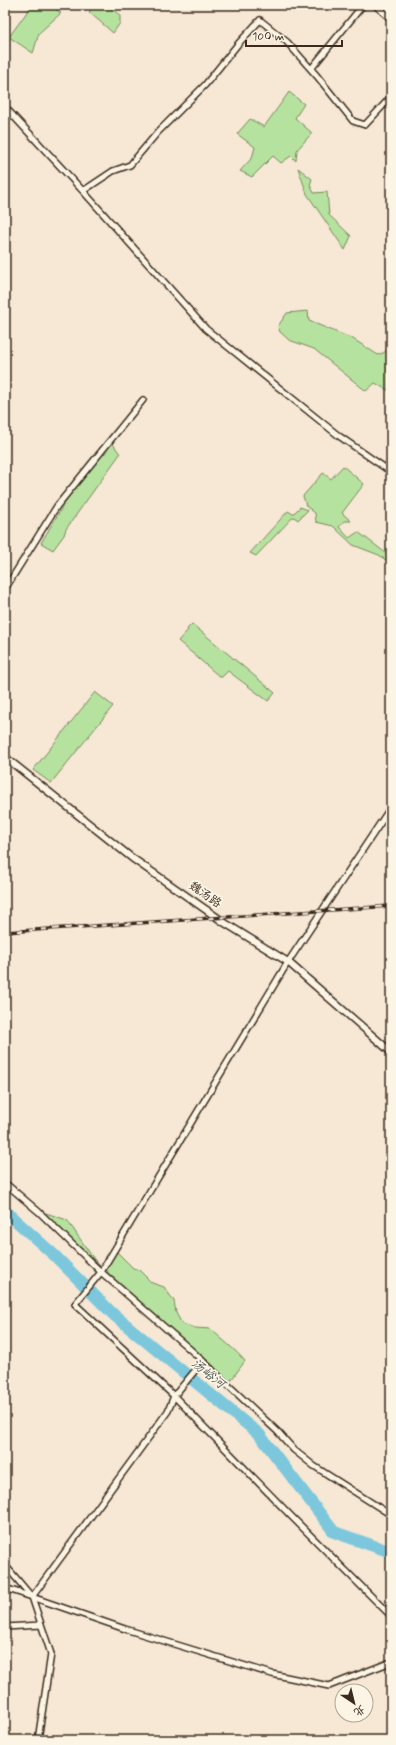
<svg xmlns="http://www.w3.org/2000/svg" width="396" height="1745" font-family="Mynerve,'LXGW WenKai TC',sans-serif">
	<rect width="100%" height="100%" fill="#f6e8d4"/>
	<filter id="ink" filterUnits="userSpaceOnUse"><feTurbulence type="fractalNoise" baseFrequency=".025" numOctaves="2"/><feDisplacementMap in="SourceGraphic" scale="8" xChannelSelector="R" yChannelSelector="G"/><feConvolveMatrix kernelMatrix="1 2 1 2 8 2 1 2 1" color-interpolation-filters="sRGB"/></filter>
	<g filter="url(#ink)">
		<path fill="#b6e29f" stroke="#78865e" d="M32 5H50L61 13 39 33 33 53 9 37Z
			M95 5H106L120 15V23L113 33 89 12Z
			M289 92 304 104 295 118 312 133 297 150 296 161 291 156 281 163 273 156 252 177 240 171 252 158 255 147 237 134 250 119 264 127Z
			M298 168 312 179 310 185 314 193 327 192 329 215 351 236 345 250 307 194Z
			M308 311 309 321 353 339 378 355 385 352 391 342V392L375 383 366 391 314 349 289 340 280 332 278 326 287 313Z
			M111 441 120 454 66 529 64 535 53 550 41 543 71 492Z
			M343 466 364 484 342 513 351 521H344L339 527 349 538 358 532 391 557V564L379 555 353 545 333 526 316 522 315 513 306 506 303 496 323 473 331 479Z
			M300 507 308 510 298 520 294 517 292 518 256 556 250 553 288 511 293 514Z
			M192 624 275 693 268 701 228 671 222 677H220L178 641 188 630 187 629Z
			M95 692 113 706 51 783 33 770Z
			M46 1213 67 1220 96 1262 43 1214Z
			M116 1251 133 1268 139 1270 152 1283 164 1287 174 1301 176 1313 182 1324 195 1328 211 1329C222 1340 235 1349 245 1361L229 1383 214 1369 215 1367 108 1273 107 1270Z"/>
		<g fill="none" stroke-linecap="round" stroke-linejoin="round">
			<path stroke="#7dc7dd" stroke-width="12" d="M5 1211 54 1255 114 1315 259 1434 334 1532 391 1552"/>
			<defs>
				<path id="minor" d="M375 5 391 19
					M311 69 363 5
					M5 107 83 191 206 329 339 436 391 472
					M83 191 113 171 130 165 158 132 205 85 238 44 260 20 287 42 317 76 353 121 365 125 391 97
					M5 589 57 506 143 400
					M391 807 288 962 101 1272 75 1304 174 1396 292 1517 391 1616
					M5 1183 39 1212 101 1272 193 1352 278 1432 294 1450 314 1466 391 1515
					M5 1565 32 1597 125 1629 272 1674 329 1686 391 1662
					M5 1588 32 1597 51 1654 38 1740
					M32 1597 168 1411 174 1396 203 1361
					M5 1627 41 1625"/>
				<path id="tertiary" d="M5 757 132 858 225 923 288 962 391 1052"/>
			</defs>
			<use href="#minor" stroke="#3b2a1e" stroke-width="8"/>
			<use href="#tertiary" stroke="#3b2a1e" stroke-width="9"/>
			<use href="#minor" stroke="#fcf5e5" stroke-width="5"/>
			<use href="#tertiary" stroke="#fcf5e5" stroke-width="6"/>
			<defs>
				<path id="rail" d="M5 932 391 906"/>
			</defs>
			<use href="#rail" stroke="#3b2a1e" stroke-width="3.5"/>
			<use href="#rail" stroke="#fcf5e5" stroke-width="2" stroke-dasharray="6" stroke-linecap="butt"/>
		</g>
	</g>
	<g text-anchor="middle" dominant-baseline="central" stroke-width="3.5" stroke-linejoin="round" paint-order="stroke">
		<g font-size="12" fill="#3b2a1e" stroke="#fcf5e5">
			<text transform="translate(205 895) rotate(35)">魏汤路</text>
		</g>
		<g font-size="13" font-style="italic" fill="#4f5957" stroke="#fcf5e5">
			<text transform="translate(208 1374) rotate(39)">汤峪河</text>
		</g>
	</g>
	<rect width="396" height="1745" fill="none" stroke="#fcf5e5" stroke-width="20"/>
	<rect x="10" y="10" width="376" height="1725" fill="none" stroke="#3b2a1e" stroke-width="1.5" filter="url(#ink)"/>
	<g transform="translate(354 1703) rotate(145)"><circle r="19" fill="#fcf5e5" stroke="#afa495"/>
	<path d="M0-3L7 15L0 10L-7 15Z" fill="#3b2a1e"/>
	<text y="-6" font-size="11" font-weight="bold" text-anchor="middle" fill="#3b2a1e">北</text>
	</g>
	<path d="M246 40v6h96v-6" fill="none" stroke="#3b2a1e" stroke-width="2"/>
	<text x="252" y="40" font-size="12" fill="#3b2a1e" stroke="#fcf5e5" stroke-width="3" paint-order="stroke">100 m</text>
</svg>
